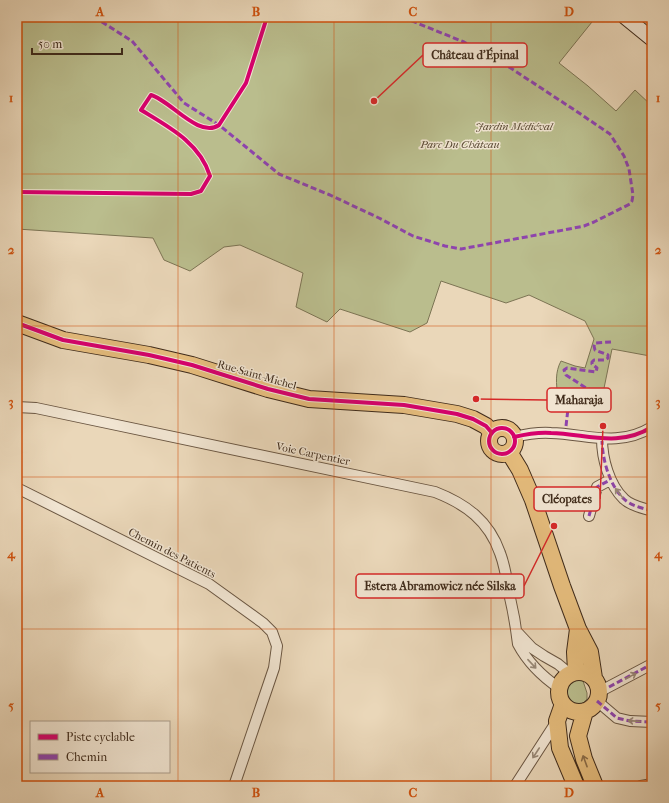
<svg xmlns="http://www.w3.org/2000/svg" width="669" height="803" font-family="'IM FELL French Canon',serif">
	<rect width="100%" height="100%" fill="#ead7b9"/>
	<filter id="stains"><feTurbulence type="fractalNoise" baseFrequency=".005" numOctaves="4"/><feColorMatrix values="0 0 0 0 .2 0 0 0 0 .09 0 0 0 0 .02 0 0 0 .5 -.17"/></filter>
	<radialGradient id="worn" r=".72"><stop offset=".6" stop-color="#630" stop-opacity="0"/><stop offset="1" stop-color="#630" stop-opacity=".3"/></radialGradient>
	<path fill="#babd8d" stroke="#7c7454" d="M17 17H596L559 63 588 86 616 111 635 90 652 106V342L650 346V356L612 349 601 403 558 396C556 384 555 372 561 361L575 366 585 368 594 339 585 321 529 295 506 303 441 281 427 323 410 332 340 309 327 322 296 307 303 273 240 245 224 247 190 271 164 260 153 238 17 229Z
		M579 679 583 681 587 693V699L581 705 576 706 569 702 567 692 569 685Z"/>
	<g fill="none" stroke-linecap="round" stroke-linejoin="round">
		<defs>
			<path id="street" d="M17 407 36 408 435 492C466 504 489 521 500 553 505 566 507 580 509 593 513 610 516 627 518 644 527 661 543 677 559 688
				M514 437C527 434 538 432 551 433 587 434 618 448 652 427
				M602 439C602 458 609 485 624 499 631 506 643 508 652 511
				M17 488 209 584 263 623 272 632 277 646 274 668 234 786
				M589 516 597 487 610 480
				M517 632 532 648 544 656 558 664 570 674
				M599 692 652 664
				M597 701 617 718 630 721 652 722
				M515 786 557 721
				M641 786 652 784"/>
			<path id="secondary" d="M625 17 652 39"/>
			<path id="primary" d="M17 323 63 340 149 355 192 365 268 389 309 399 404 405 457 414 473 419 486 426 492 433
				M489 441a13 13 0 1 1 26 0a13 13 0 1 1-26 0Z
				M509 452 520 470 533 500 562 586 578 629 590 652 594 678
				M576 671 575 652 578 629
				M559 692a20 20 0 1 1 40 0a20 20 0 1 1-40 0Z
				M563 704 557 721 560 748 576 786
				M585 711 578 736 584 759 595 786"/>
		</defs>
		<use href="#street" stroke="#6a5642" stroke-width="12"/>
		<use href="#secondary" stroke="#3f2b1b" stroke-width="16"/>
		<use href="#primary" stroke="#3f2b1b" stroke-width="18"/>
		<use href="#street" stroke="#f1e5d2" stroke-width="10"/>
		<use href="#secondary" stroke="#f1e5d2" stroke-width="14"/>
		<use href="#primary" stroke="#e5bc7c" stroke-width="16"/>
		<path stroke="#8e44ad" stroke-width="3" stroke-dasharray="6 3" stroke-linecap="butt" d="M94 17 132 41 184 103 219 125 279 174 330 195 379 218 413 236 445 246 461 249 569 229 584 226 594 222 630 204 632 201 633 195 629 169 624 156 610 134 576 111 506 65 464 42 402 17
			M566 426 569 400 563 399 561 397V393L563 391 592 394 591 390 586 388 566 375 564 370 567 368 596 372 597 368 592 364V362L594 360H605L608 358V355L595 350 594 346 595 343 611 342
			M602 439C602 458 609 485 624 499 631 506 643 508 652 511
			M589 516 597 487 610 480
			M609 687 652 664
			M597 701 617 718 630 721 652 722
			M641 786 652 784"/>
		<defs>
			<path id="cycleway" d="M17 192 191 194 201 191 210 176C200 143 169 127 141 110L151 95C170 100 199 139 219 125L246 83 267 17
				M17 323 63 340 149 355 192 365 268 389 309 399 404 405 457 414 473 419 486 426 492 433
				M489 441a13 13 0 1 1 26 0a13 13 0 1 1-26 0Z
				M514 437C527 434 538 432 551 433 587 434 618 448 652 427"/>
		</defs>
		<use href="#cycleway" stroke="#f1e5d2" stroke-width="6"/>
		<use href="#cycleway" stroke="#d6006c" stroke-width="4"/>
	</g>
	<defs><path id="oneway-shaft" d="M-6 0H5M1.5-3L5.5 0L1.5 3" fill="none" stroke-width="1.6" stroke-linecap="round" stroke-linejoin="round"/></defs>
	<g stroke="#988876">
		<use href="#oneway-shaft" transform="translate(619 493) rotate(-129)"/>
		<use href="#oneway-shaft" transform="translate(532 664) rotate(47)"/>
		<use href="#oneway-shaft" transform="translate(631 676) rotate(-28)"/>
		<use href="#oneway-shaft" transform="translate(634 721) rotate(-176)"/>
		<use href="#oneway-shaft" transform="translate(536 753) rotate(123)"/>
	</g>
	<use stroke="#8a6c47" href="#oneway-shaft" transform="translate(585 761) rotate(-110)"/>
	<path fill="none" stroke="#cf520e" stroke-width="1" stroke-opacity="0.55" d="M178 17V786M334 17V786M491 17V786M17 174H652M17 326H652M17 477H652M17 629H652"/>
	<g text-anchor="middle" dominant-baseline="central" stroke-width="3" stroke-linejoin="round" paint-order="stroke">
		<g font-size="11" font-style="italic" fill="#584832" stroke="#f1e5d2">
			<text x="514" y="126">Jardin Médiéval</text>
			<text x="460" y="144">Parc Du Château</text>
		</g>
		<g font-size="11" fill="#3f2b1b" stroke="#f1e5d2">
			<text transform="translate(257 375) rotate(16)">Rue Saint-Michel</text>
			<text transform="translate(313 454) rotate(12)">Voie Carpentier</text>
			<text transform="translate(172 553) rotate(27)">Chemin des Patients</text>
		</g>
	</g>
	<path fill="none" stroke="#d62828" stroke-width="1.5" d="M374 101L423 55M476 399L547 400M603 426L600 499M554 526L524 586"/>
	<g fill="#d62828" stroke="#f1e5d2" stroke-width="1.5">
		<circle cx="374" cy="101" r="4"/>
		<circle cx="476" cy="399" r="4"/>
		<circle cx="603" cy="426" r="4"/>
		<circle cx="554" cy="526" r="4"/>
	</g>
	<g fill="#f1e5d2" stroke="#d62828" stroke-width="1.5">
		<rect x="423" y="43" width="104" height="24" rx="4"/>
		<rect x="547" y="388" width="64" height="24" rx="4"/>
		<rect x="534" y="487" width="66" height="24" rx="4"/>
		<rect x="356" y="574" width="168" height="24" rx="4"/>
	</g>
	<g font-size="12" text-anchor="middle" font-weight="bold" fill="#3f2b1b">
		<text x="475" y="59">Château d'Épinal</text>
		<text x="579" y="404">Maharaja</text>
		<text x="567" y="503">Cléopates</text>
		<text x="440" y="590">Estera Abramowicz née Silska</text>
	</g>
	<rect width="669" height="803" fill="none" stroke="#ead7b9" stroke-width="44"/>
	<rect x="30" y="721" width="140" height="52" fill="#f1e5d2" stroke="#aa9b89"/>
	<rect x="38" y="734" width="20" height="6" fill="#d6006c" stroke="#aa9b89"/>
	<text x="66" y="741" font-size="12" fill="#3f2b1b">Piste cyclable</text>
	<rect x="38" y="754" width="20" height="6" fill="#8e44ad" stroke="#aa9b89"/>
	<text x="66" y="761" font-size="12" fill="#3f2b1b">Chemin</text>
	<path d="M32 48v6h90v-6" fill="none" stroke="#3f2b1b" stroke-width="2"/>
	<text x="38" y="48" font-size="12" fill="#3f2b1b" stroke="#f1e5d2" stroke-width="3" paint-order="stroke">50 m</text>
	<rect x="22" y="22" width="625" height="759" fill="none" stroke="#cf520e" stroke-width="1.5"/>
	<g font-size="13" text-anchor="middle" font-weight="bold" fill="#cf520e">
		<text x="100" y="16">A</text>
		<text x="256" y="16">B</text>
		<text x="413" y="16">C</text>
		<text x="569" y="16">D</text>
		<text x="11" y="102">1</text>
		<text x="658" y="102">1</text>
		<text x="11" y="254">2</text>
		<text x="658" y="254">2</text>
		<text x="11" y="406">3</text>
		<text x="658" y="406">3</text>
		<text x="11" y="558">4</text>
		<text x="658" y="558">4</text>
		<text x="11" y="710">5</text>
		<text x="658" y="710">5</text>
		<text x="100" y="797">A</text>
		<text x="256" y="797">B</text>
		<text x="413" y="797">C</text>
		<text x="569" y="797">D</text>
	</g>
	<rect width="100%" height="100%" filter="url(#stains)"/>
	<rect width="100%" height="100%" fill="url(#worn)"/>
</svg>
